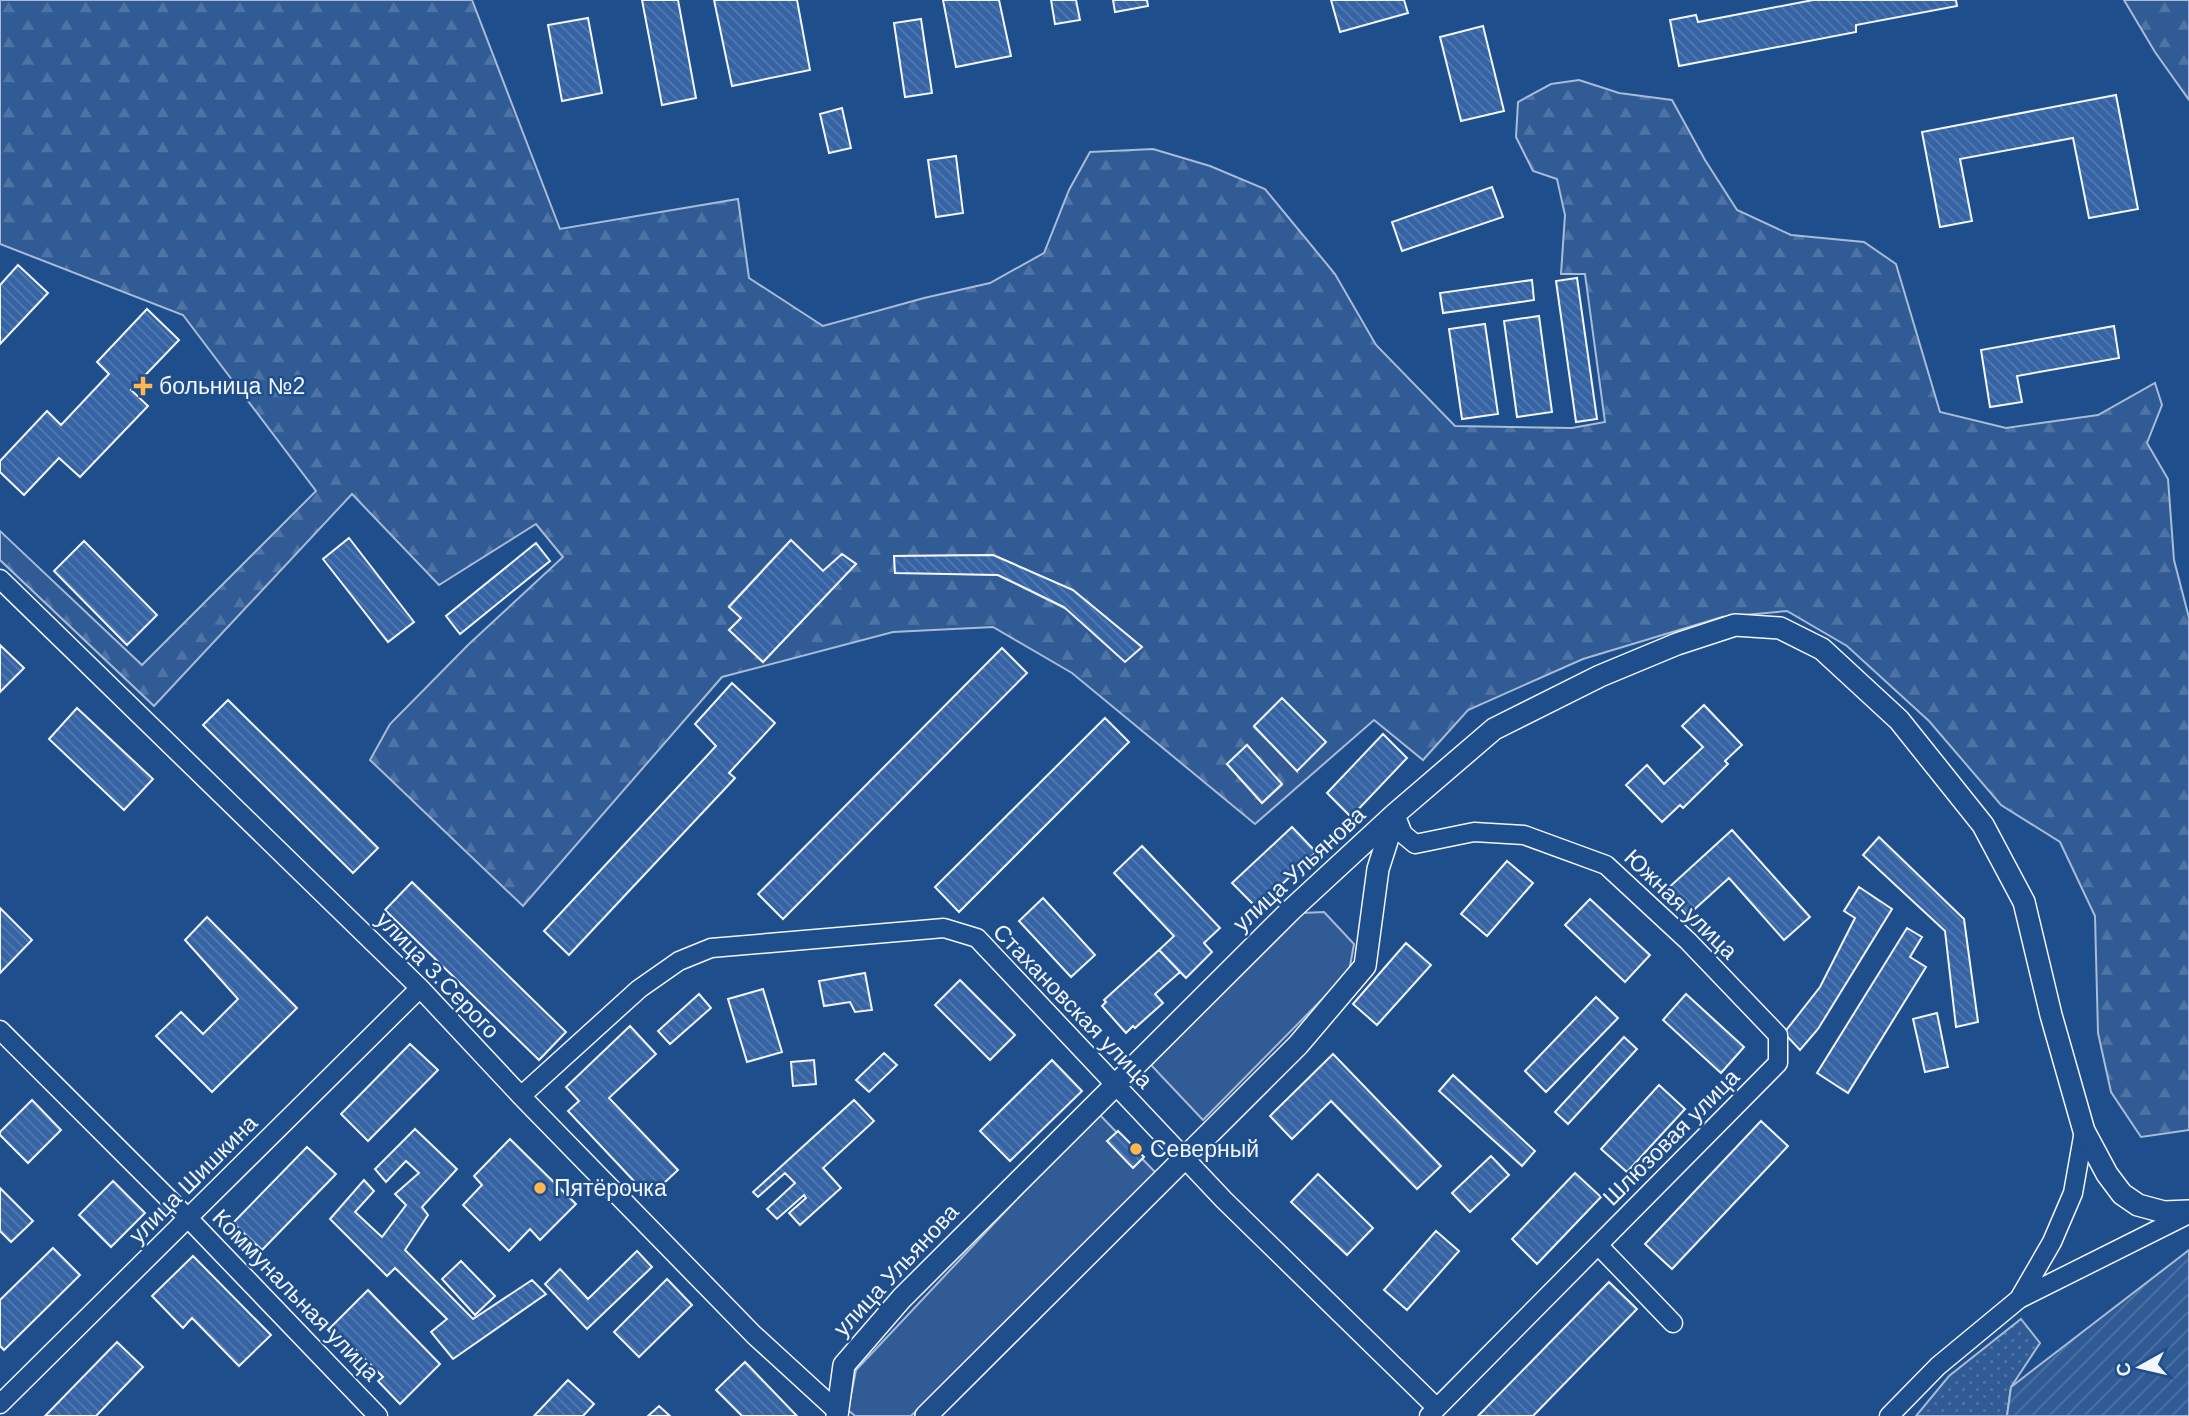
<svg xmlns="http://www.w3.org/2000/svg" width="2189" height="1416" font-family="Arial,sans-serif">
	<defs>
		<pattern id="grass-dots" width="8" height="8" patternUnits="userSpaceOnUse" patternTransform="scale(1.75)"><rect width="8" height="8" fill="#305b95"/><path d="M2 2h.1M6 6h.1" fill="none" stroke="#4e73a5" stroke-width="1.8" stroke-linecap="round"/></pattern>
		<pattern id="forest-firs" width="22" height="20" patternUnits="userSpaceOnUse" patternTransform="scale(1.75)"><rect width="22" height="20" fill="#305b95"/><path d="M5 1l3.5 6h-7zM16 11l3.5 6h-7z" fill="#4e73a5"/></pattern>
		<pattern id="garden-furrows" width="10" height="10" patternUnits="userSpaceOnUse" patternTransform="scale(1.75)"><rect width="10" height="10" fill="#305b95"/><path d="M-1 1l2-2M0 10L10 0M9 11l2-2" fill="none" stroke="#4e73a5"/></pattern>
		<pattern id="building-back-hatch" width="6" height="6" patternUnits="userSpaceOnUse" patternTransform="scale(1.75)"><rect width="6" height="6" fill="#3563a3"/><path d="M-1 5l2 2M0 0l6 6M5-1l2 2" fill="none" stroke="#537ab1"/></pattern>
	</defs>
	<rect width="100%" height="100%" fill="#1f4e8c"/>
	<path fill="url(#grass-dots)" stroke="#a8bbd7" stroke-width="2" d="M2021 1319 2040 1343 2011 1387 2007 1416H1916L1949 1376Z"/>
	<path fill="url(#forest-firs)" stroke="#a8bbd7" stroke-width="2" fill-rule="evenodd" d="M0 0H472L560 229 738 199 749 278 823 326 924 298 990 283 1044 253 1069 190 1090 152 1153 149 1210 166 1265 189 1335 274 1376 345 1455 426 1572 428 1605 422 1585 274H1561L1565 215 1557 179 1533 171 1516 137 1518 102 1551 84 1579 80 1619 93 1672 100 1705 160 1737 210 1791 235 1864 242 1896 264 1940 412 2006 428 2098 415 2155 383 2162 405 2147 443 2168 479 2174 560 2189 618V1130L2141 1137 2111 1092 2098 1033 2095 916 2060 842 2001 805 1929 721 1847 646 1787 611 1722 617 1583 659 1468 710 1423 760 1374 720 1255 824 1072 673 993 627 893 632 722 677 523 906 370 760 390 724 469 644 563 557 536 524 439 585 352 494 154 706 0 560V531L142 665 316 491 183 315 0 244ZM790 541 823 571 842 554 856 564 763 662 729 630 741 618 729 606ZM993 555 1073 590 1142 647 998 575 895 572 894 556ZM1282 699 1297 771 1254 727ZM1247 745 1282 785 1262 803 1227 764Z
		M2124 0H2189V100L2155 52Z"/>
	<path fill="#305b95" stroke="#a8bbd7" stroke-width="2" d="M1324 912 1354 944 1349 972 1203 1120 1151 1065 1302 913Z
		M1098 1113 1156 1173 911 1416H855L848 1410 856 1370Z"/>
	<path fill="url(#garden-furrows)" stroke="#a8bbd7" stroke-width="2" d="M2189 1250V1416H2007L2011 1387Z"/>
	<path fill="url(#building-back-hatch)" stroke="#f2f6ff" stroke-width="2" d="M642 0H678L696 98 662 105Z
		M714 0H797L810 70 732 86Z
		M943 0H999L1011 56 956 67Z
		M1051 0H1076L1080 20 1055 24Z
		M1113 0H1147L1148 6 1115 12Z
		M1331 0H1404L1408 13 1340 32Z
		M1813 0H1956L1957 6 1856 25V32L1679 66 1670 20 1696 15 1698 22Z
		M588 18 602 93 562 101 548 25Z
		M921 19 932 93 905 97 894 23Z
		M1483 26 1504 111 1461 121 1440 37Z
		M2116 95 2138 209 2089 218 2073 138 1960 159 1972 221 1940 227 1922 132Z
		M842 108 851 148 829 153 820 114Z
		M956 156 963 213 936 217 928 160Z
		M1492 187 1503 217 1402 251 1392 222Z
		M18 265 48 293 0 344V285Z
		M1577 278 1597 419 1576 422 1556 281Z
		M1532 280 1534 300 1443 313 1440 293Z
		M147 309 179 340 131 390 148 406 80 477 59 458 24 495 0 472V461L47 411 61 425 109 374 97 362Z
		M1539 316 1552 412 1517 417 1504 321Z
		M1485 324 1498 414 1462 419 1449 329Z
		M2114 326 2119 358 2017 376 2022 402 1990 407 1981 350Z
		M349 538 414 622 388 642 323 559Z
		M791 540 823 571 842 554 856 564 763 662 729 630 741 618 729 607Z
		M84 541 157 615 127 645 54 571Z
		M536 543 550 561 460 634 446 616Z
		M993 555 1073 590 1142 647 1125 662 1064 607 998 575 895 573 894 556Z
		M0 645 24 668 0 692Z
		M1002 648 1027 673 783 919 758 894Z
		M732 683 775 723 729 773 735 778 569 955 544 931 716 746 695 724Z
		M1282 698 1326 742 1297 771 1254 726Z
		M228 700 378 848 353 873 203 725Z
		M1704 705 1742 745 1725 761 1728 764 1683 808 1680 805 1662 822 1626 785 1647 765 1664 784 1703 747 1682 726Z
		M77 708 153 779 124 810 49 739Z
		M1105 718 1129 742 959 912 935 887Z
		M1383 734 1407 758 1351 817 1327 793Z
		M1247 745 1282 784 1262 803 1227 764Z
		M1292 827 1316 852 1257 908 1232 883Z
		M1732 830 1810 917 1784 940 1729 878 1687 916 1665 891Z
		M1879 837 1964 919 1978 1022 1956 1027 1945 931 1863 855Z
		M1142 846 1220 928 1204 943 1212 952 1186 978 1159 950 1174 936 1114 873Z
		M1507 861 1533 883 1487 936 1461 914Z
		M412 882 566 1032 539 1060 385 910Z
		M1859 887 1892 909 1818 1029 1800 1050 1784 1033 1820 987 1855 918 1844 911Z
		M1043 898 1095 955 1071 977 1019 921Z
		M1590 899 1650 955 1625 982 1565 925Z
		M0 908 32 940 0 973Z
		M207 917 297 1008 212 1092 156 1036 181 1012 203 1034 238 999 185 940Z
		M1907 928 1922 937 1910 957 1926 967 1848 1093 1817 1073Z
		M1406 943 1431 965 1377 1025 1353 1004Z
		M1159 950 1180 972 1155 994 1163 1003 1135 1028 1133 1026 1126 1033 1102 1006 1106 1002 1104 1000Z
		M865 973 872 1010 855 1012 850 1002 824 1006 819 981Z
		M960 980 1015 1035 990 1060 935 1005Z
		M763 989 782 1052 747 1062 728 999Z
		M699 994 711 1008 670 1044 658 1031Z
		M1686 994 1744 1047 1721 1073 1663 1020Z
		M1596 997 1618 1018 1546 1092 1525 1071Z
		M1937 1013 1948 1067 1925 1072 1913 1019Z
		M630 1026 656 1054 609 1098 678 1170 649 1197 568 1111 579 1101 566 1087Z
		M1624 1037 1637 1049 1568 1124 1555 1112Z
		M410 1044 438 1070 368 1141 341 1114Z
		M884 1053 897 1065 869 1092 856 1080Z
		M1333 1054 1441 1166 1417 1189 1331 1101 1292 1139 1270 1116Z
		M814 1060 816 1084 793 1086 791 1062Z
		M1052 1060 1082 1091 1010 1161 980 1131Z
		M1453 1075 1535 1151 1522 1166 1439 1091Z
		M1659 1085 1685 1109 1627 1172 1601 1149Z
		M32 1100 61 1130 28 1163 0 1135V1132Z
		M854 1100 874 1121 823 1168 841 1188 800 1225 789 1213 806 1198 804 1195 777 1219 767 1209 795 1183 785 1173 758 1197 753 1192Z
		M1761 1121 1788 1146 1672 1269 1645 1244Z
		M415 1129 457 1169 422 1207 428 1215 405 1250 473 1319 532 1280 546 1294 453 1359 431 1332 447 1319 395 1268 387 1276 330 1219 364 1180 374 1191 355 1212 382 1237 406 1205 395 1194 419 1173 406 1161 386 1182 375 1169Z
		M1118 1131 1144 1157 1133 1168 1107 1141Z
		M510 1139 576 1204 540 1240 530 1229 509 1251 463 1205 482 1185 474 1176Z
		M307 1147 336 1174 262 1250 233 1223Z
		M1491 1156 1509 1175 1470 1212 1452 1193Z
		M1575 1173 1601 1197 1537 1264 1512 1239Z
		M1318 1174 1373 1228 1347 1255 1291 1202Z
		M113 1181 145 1213 111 1247 79 1215Z
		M0 1188 33 1221 11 1242 0 1231Z
		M1436 1231 1459 1251 1407 1310 1384 1290Z
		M53 1248 80 1275 4 1350 0 1346V1300Z
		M637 1251 652 1267 587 1329 545 1284 560 1269 588 1299Z
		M193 1256 271 1335 239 1366 192 1318 183 1328 152 1296Z
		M461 1261 495 1296 475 1315 442 1279Z
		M667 1279 692 1305 639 1357 614 1332Z
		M1609 1282 1637 1309 1533 1416H1478Z
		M368 1290 440 1364 400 1404 378 1381 383 1377 355 1349 351 1354 328 1330Z
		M117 1342 143 1367 96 1416H45Z
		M745 1362 797 1416H742L716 1390Z
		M568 1380 594 1404 583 1416H534Z
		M659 1406 670 1416H648Z"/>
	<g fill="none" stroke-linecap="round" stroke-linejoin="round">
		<defs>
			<path id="minor" d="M0 579 420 988 521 1096 754 1335 837 1411
				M1395 814 1403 834 1415 844 1474 832 1524 835 1606 865 1688 941 1778 1035V1063L1429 1416
				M0 1030 188 1218 378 1416
				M521 1096 639 989 679 961 711 948 944 928 977 938 1224 1200 1437 1408
				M1598 1245 1673 1323
				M2019 1299 2052 1242 2073 1193 2084 1131
				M0 1404 420 988
				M1889 1416 1938 1366 2019 1299 2189 1214"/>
			<path id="tertiary" d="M837 1416 844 1365 902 1298 1291 910 1395 814 1494 729 1600 676 1677 644 1735 625 1780 628 1822 649 1899 720 1983 825 2024 902 2051 1015 2084 1131 2107 1174 2122 1194 2138 1205 2164 1212 2189 1211
				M926 1416 1298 1045 1365 966 1378 869 1395 816"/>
		</defs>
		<use href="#minor" stroke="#f2f6ff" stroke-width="21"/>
		<use href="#tertiary" stroke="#f2f6ff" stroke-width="24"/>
		<use href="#minor" stroke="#1f4e8c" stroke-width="18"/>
		<use href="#tertiary" stroke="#1f4e8c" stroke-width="21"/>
	</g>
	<g fill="#ffb74d" stroke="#1f4e8c" stroke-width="2.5">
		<path d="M139.5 375.5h7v7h7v7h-7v7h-7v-7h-7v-7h7z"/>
		<circle cx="1136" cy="1149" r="7"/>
		<circle cx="540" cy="1188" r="7"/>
	</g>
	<g text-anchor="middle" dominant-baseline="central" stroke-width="5" stroke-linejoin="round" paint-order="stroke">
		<g font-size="23" fill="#f2f6ff" stroke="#1f4e8c" text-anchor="start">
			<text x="159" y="386">больница №2</text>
			<text x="1150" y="1149">Северный</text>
			<text x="554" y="1188">Пятёрочка</text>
		</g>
		<g font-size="23" fill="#f2f6ff" stroke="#1f4e8c">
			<text transform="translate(1299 869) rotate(-43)">улица Ульянова</text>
			<text transform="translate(1681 904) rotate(44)">Южная улица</text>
			<text transform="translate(438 975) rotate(46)">улица З.Серого</text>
			<text transform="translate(1073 1006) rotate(46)">Стахановская улица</text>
			<text transform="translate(1671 1137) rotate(-45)">Шлюзовая улица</text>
			<text transform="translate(193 1179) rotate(-45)">улица Шишкина</text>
			<text transform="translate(896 1270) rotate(-47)">улица Ульянова</text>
			<text transform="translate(296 1295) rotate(46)">Коммунальная улица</text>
		</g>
	</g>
	<g transform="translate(2140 1367) rotate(262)" stroke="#1f4e8c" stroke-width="5" paint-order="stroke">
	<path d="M0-5L12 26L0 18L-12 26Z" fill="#f2f6ff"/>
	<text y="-10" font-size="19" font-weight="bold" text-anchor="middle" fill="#f2f6ff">С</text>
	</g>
</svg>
